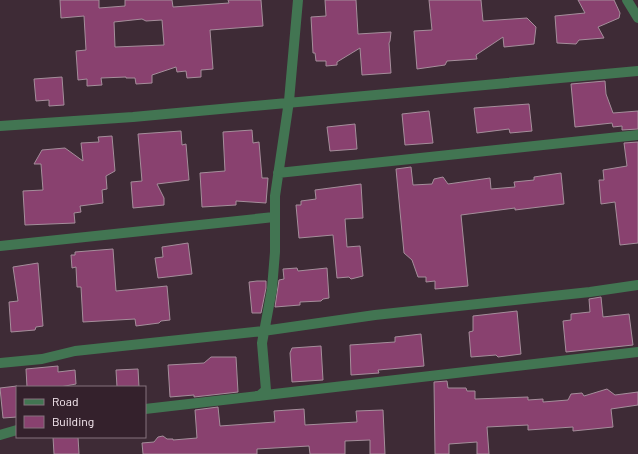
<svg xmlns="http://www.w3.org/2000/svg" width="638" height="454" font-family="Barlow,sans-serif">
	<rect width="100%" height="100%" fill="#3e2b36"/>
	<path fill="#89416f" stroke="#a58e9b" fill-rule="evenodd" d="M60 0H99V8L125 6V0H172L173 7 229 3 228 0H261L263 26 210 30 213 69 201 70V77L187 78 186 71 177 72 176 67 152 75V83L136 84 135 78H126V77L101 78 102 85 87 86V79L78 80 76 51 86 50 84 16 61 18ZM142 19 146 21 162 20 164 45 115 47 114 22Z
		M325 0H356L358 34 391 32 390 41 389 43 391 73 362 75 360 48 337 62V65L326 66V61H316L315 53H313L311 17 326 16Z
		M429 0H481L483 21 527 18 536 27 534 44 504 47 503 37 476 55 477 59 447 61 445 65 417 69 414 31 432 30Z
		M578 0H614L620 13 619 18 598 27 604 38 579 40 576 44 557 43 555 16 585 13Z
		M62 77 64 105 49 106V100L36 101 34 79Z
		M605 81 606 94 613 113 638 111V129L622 130V126L613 127 612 123 575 127 571 84Z
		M529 104 532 131 510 133 509 129 477 133 474 108Z
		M429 111 433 143 405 145 402 114Z
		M355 124 357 149 330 151 327 127Z
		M252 130 253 143 259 142 262 178H268L266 203 236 201V205L202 207 200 173 225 171 223 132Z
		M181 131 182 145 186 144 189 180 157 184 164 198V205L133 208 131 182 142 181 138 134Z
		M112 136 115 171 106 176 107 189 102 190 103 203 80 206 81 212 74 213 75 223 25 225 23 191 43 190 41 164H34L42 150 65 148 83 161 81 143 99 142 98 137Z
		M638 142V243L620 245 615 202 601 204 599 180H604L603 170 627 166 624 143Z
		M411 167 413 185 432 184 434 179 443 177 448 184 490 178 491 189 515 187 514 182 534 180V177L561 173 564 204 515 210V208L461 215 468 286 435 289V281L426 282V277H418L412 260 404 253 396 169Z
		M361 184 363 218 345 219 347 247 360 246 363 276 351 279 349 277 337 278 333 235 299 238 296 205H301V201L316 199 315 190Z
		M188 243 192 274 158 278 155 258 163 257 162 247Z
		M113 249 116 291 167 286 170 320 161 321 159 323 136 326 135 319 83 322 81 287H77L76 267 72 268 71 255H75V252Z
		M38 263 43 326 36 327 35 330 11 332 9 302 18 301 13 267Z
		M297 268 298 271 327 268 329 298 323 299 321 301 300 302V305L275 307 279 280 284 279 283 269Z
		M257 281H266V288L261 313H252L249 282Z
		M601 297 603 317 629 314 633 345 566 352 563 321 571 320V314L590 312 589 299Z
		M517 311 521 354 498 357 496 355 471 357 469 332 473 331V316Z
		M421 334 424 366 378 370 379 373 351 375 350 345 395 342V337Z
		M321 346 323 380 292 382 290 353 292 348Z
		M211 357H236L238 392 194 397V395L170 397 168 365 204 363Z
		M58 366V372L75 370 76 384 60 387H27L26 369Z
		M138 369 139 387H117L116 370Z
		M447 381 448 388H466L467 391H475V399L528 397V400L543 399V402L568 400 571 394 582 393 584 396 607 389 615 395 638 392V405L611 409 613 427 573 431V427L528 430V425L487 427 489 454H477V442L449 444V454H435L434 382Z
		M17 386V417L3 418 0 388Z
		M218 407 220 426 275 422 274 411 304 409 305 425 357 422 356 411 383 410 385 454H370V440L345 441V454H310L309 446 257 449V454H143L142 443 154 442 158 437 163 436 167 439H173V440L197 438 195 410Z
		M53 437H78L79 454H54Z"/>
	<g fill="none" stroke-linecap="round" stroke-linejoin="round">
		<path stroke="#427552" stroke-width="10" d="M627 0 638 18
			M0 126 133 117 638 71
			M278 173 638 135
			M0 246 274 217
			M0 363 42 359 75 351 263 331 375 315 590 292 638 285
			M259 396 266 390 262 343 272 289 275 252V196L289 101 298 0
			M145 409 638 352
			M0 435 17 430"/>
	</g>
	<rect x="16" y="386" width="130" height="52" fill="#34212c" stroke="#84737c"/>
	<rect x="24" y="399" width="20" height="6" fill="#427552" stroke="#84737c"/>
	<text x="52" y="406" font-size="12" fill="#fbeef5">Road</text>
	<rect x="24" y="416" width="20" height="12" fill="#89416f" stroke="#84737c"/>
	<text x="52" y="426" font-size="12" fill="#fbeef5">Building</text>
</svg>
